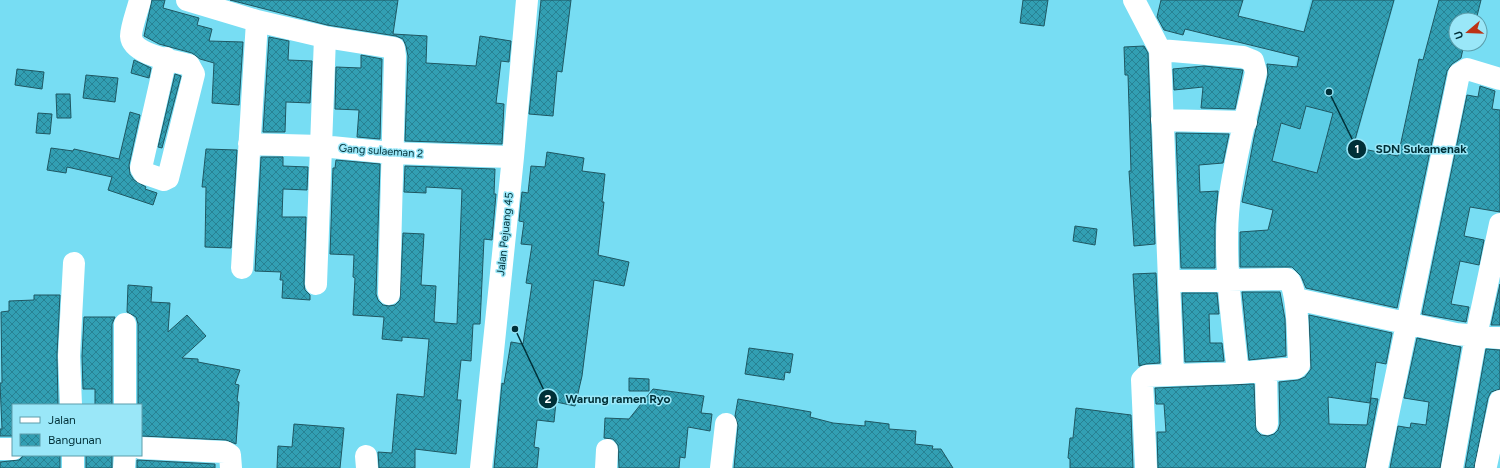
<svg xmlns="http://www.w3.org/2000/svg" width="1500" height="468" font-family="Figtree,sans-serif">
	<defs>
		<pattern id="building-cross-hatch" width="8" height="8" patternUnits="userSpaceOnUse"><rect width="8" height="8" fill="#329fb3"/><path d="M0 0l8 8M0 8l8-8" fill="none" stroke="#288293"/></pattern>
	</defs>
	<rect width="100%" height="100%" fill="#77ddf3"/>
	<path fill="#5ccee6" d="M1311 0H1395L1351 158 1262 205Z"/>
	<path fill="url(#building-cross-hatch)" stroke="#1f5762" fill-rule="evenodd" d="M152 0H165L163 8 199 18 197 25 212 29 209 41 243 42 239 105 212 103 214 63 200 59 192 53 159 44 144 36Z
		M230 0H398L393 34 427 36 426 63 476 66 480 36 511 41 509 62 501 61 496 103 504 104 502 144 405 141 408 56 406 46 403 39 396 36 327 25Z
		M541 0H571L562 72 557 71 553 116 529 114Z
		M1023 0H1048L1044 26 1020 23Z
		M1161 0H1243L1238 16 1304 32 1313 0H1394L1353 147 1398 156 1419 59 1423 60 1439 0H1481L1476 20H1456V44H1464L1461 58 1452 64 1447 71 1397 308 1306 288 1301 276 1292 267H1240V232L1268 230 1273 210 1242 202 1254 138 1268 75 1267 64 1297 67 1299 57 1185 29 1183 35 1164 30 1157 17ZM1306 106 1333 113 1317 173 1272 161 1281 123 1300 129Z
		M269 37 289 41 288 60 312 61 310 103 286 102 285 132H263Z
		M1144 46 1148 53 1155 244 1134 246 1129 171H1131L1128 75H1125L1124 47Z
		M361 55 382 59 380 139 357 137 359 110 335 109 336 67 361 68Z
		M134 60 151 68 149 78 131 73Z
		M1204 66 1243 70 1235 109 1201 108 1203 87 1174 90 1173 69Z
		M17 69 44 72 42 89 15 85Z
		M175 74 181 76 162 148 158 147Z
		M86 75 118 78 115 102 83 98Z
		M1480 86 1495 91 1492 109 1500 110V212L1470 207 1464 236 1484 240 1479 265 1460 261 1451 304 1469 307 1466 322 1422 314 1467 95 1478 97Z
		M56 94H70L71 118H57Z
		M130 112 140 115 129 165 130 174 134 180 146 187 145 189 157 193 153 205 108 190 112 177 67 167 66 173 47 170 51 148 73 151 74 149 119 159Z
		M38 113 52 114 50 134 36 133Z
		M1176 133 1229 134 1223 163 1199 165 1200 192 1218 191 1215 224V268H1181Z
		M206 149 237 150 231 248 205 247 206 187H202Z
		M547 152 584 158 582 171 605 174 602 202H604L598 255 629 262 624 286 594 280 582 376 575 406 556 402 554 422 537 420 534 447 539 448 537 468H494L502 383 504 384 511 342 523 344 532 284 526 283 532 245 521 244 524 222 519 221 522 192 528 193 531 166 545 167Z
		M261 157H283V166L308 167 307 190 283 189 282 217H306L304 284 305 290 310 295V300L282 298 283 280H280L281 272 255 271Z
		M336 160 380 164 376 294 378 300 383 305 389 306 395 305 400 300 403 233 424 234 421 285 436 286 434 322 457 324 462 189 426 187V193L404 192 405 166 495 169 494 194H496L492 240 484 239 480 324H473L471 361 461 360 457 400H461L456 454 415 449V468H379L378 452 392 453 397 394 424 397 429 339 402 337V341L382 339 384 317 353 315 355 278 353 277 354 255 330 254 333 168H335Z
		M1075 226 1097 229 1095 245 1073 241Z
		M1156 273 1160 363 1146 364 1139 366 1133 274Z
		M1500 284V325H1491Z
		M128 285 152 287 151 302 170 303 168 332 187 315 206 336 182 358 198 359V362L240 370 235 384 239 385 237 401 239 402 236 444 226 440 141 436V405H138V324L136 317 127 312Z
		M1242 292H1280L1285 319 1286 356 1249 360Z
		M1182 293H1217L1219 314H1209L1210 343H1222L1224 361 1185 362Z
		M34 295H60L57 355 58 405H13V436H0V429H2L0 383H2L1 312 9 311V301L34 300Z
		M1309 315 1392 333 1386 364 1376 362 1370 403 1328 397 1329 424 1367 425 1371 398 1378 399 1365 468H1158L1157 432H1166L1164 404H1156L1155 388 1254 384 1256 430 1261 435 1268 436 1274 434 1278 430 1280 424 1279 382 1298 380 1305 377 1311 369Z
		M84 317H115L112 324V405H95V389H83L82 356Z
		M1417 338 1461 347 1440 468H1390L1398 426 1410 428 1411 423 1426 425 1429 402 1404 398Z
		M749 348 793 354 790 373 785 372 784 380 745 374Z
		M1486 349 1500 350V389L1491 392 1488 398 1474 468H1465Z
		M629 378 649 379V391H629Z
		M653 389 704 396 701 413 712 414 710 431 688 427 685 458 680 457 679 468H619L618 445 613 439 604 438 605 418 629 419Z
		M738 399 811 412 810 417 833 423 865 426V421L889 424V429L916 431 915 444 933 446 932 449H941L953 468H734L738 425 735 416Z
		M1076 408 1131 415 1133 468H1070V459L1068 458 1070 438H1073Z
		M294 424 344 428 340 468H277L278 446 292 447Z
		M24 455H60V468H0V462L19 460Z
		M86 455H112V468H86Z
		M137 460 215 464V468H137Z"/>
	<g fill="none" stroke-linecap="round" stroke-linejoin="round">
		<path stroke="#fff" stroke-width="22" d="M140 0C138 9 131 27 131 36 132 55 175 61 189 65L194 74 168 178 164 180 144 173 141 168 166 58
			M187 0 257 21 325 37 394 48 395 56 389 294
			M1134 0 1160 50 1169 281 1287 279C1299 284 1298 350 1299 365L1296 368 1238 373C1232 318 1223 259 1229 203 1234 159 1247 115 1256 72L1253 61 1243 57 1160 50
			M1162 120 1246 122
			M249 144 321 146 392 153 513 157
			M242 268 257 21
			M316 284 325 37
			M1296 299 1456 334 1500 338
			M1266 372 1267 424
			M1173 375 1238 373
			M71 405 69 356 74 263
			M125 405V324
			M141 448 225 452 230 455 231 468
			M0 449H13
			M366 456 367 468
			M1486 466 1500 401
			M73 468V455
			M124 468 125 455
			M481 468 513 157 527 0
			M606 468 607 450
			M721 468 726 424
			M1146 468 1142 380 1146 376 1173 375 1169 281
			M1377 468 1459 74 1467 69 1500 79
			M1452 468 1476 336 1500 224"/>
	</g>
	<g text-anchor="middle" dominant-baseline="central" stroke-width="3" stroke-linejoin="round" paint-order="stroke">
		<g font-size="11" fill="#003038" stroke="#9ae7f8">
			<text transform="translate(381 151) rotate(4)">Gang sulaeman 2</text>
			<text transform="translate(505 234) rotate(-84)">Jalan Pejuang 45</text>
		</g>
	</g>
	<path fill="none" stroke="#003038" stroke-width="1.5" d="M1329 92L1357 149M515 329L548 399"/>
	<g fill="#003038" stroke="#9ae7f8" stroke-width="1.5">
		<circle cx="1329" cy="92" r="4"/>
		<circle cx="515" cy="329" r="4"/>
		<circle cx="1357" cy="149" r="10"/>
		<circle cx="548" cy="399" r="10"/>
	</g>
	<g font-size="12" text-anchor="middle" font-weight="bold" fill="#fff">
		<text x="1357" y="153">1</text>
		<text x="548" y="403">2</text>
	</g>
	<g font-size="12" text-anchor="middle" font-weight="bold" fill="#003038" stroke="#9ae7f8" stroke-width="3" stroke-linejoin="round" paint-order="stroke">
		<text x="1421" y="153">SDN Sukamenak</text>
		<text x="618" y="403">Warung ramen Ryo</text>
	</g>
	<rect x="12" y="404" width="130" height="52" fill="#9ae7f8" stroke="#5c9eab"/>
	<rect x="20" y="417" width="20" height="6" fill="#ffffff" stroke="#5c9eab"/>
	<text x="48" y="424" font-size="12" fill="#003038">Jalan</text>
	<rect x="20" y="434" width="20" height="12" fill="url(#building-cross-hatch)" stroke="#5c9eab"/>
	<text x="48" y="444" font-size="12" fill="#003038">Bangunan</text>
	<g transform="translate(1468 32) rotate(251)"><circle r="19" fill="#9ae7f8" stroke="#5c9eab"/>
	<path d="M0-3L7 15L0 10L-7 15Z" fill="#bd3215"/>
	<text y="-6" font-size="11" font-weight="bold" text-anchor="middle" fill="#003038">U</text>
	</g>
</svg>
